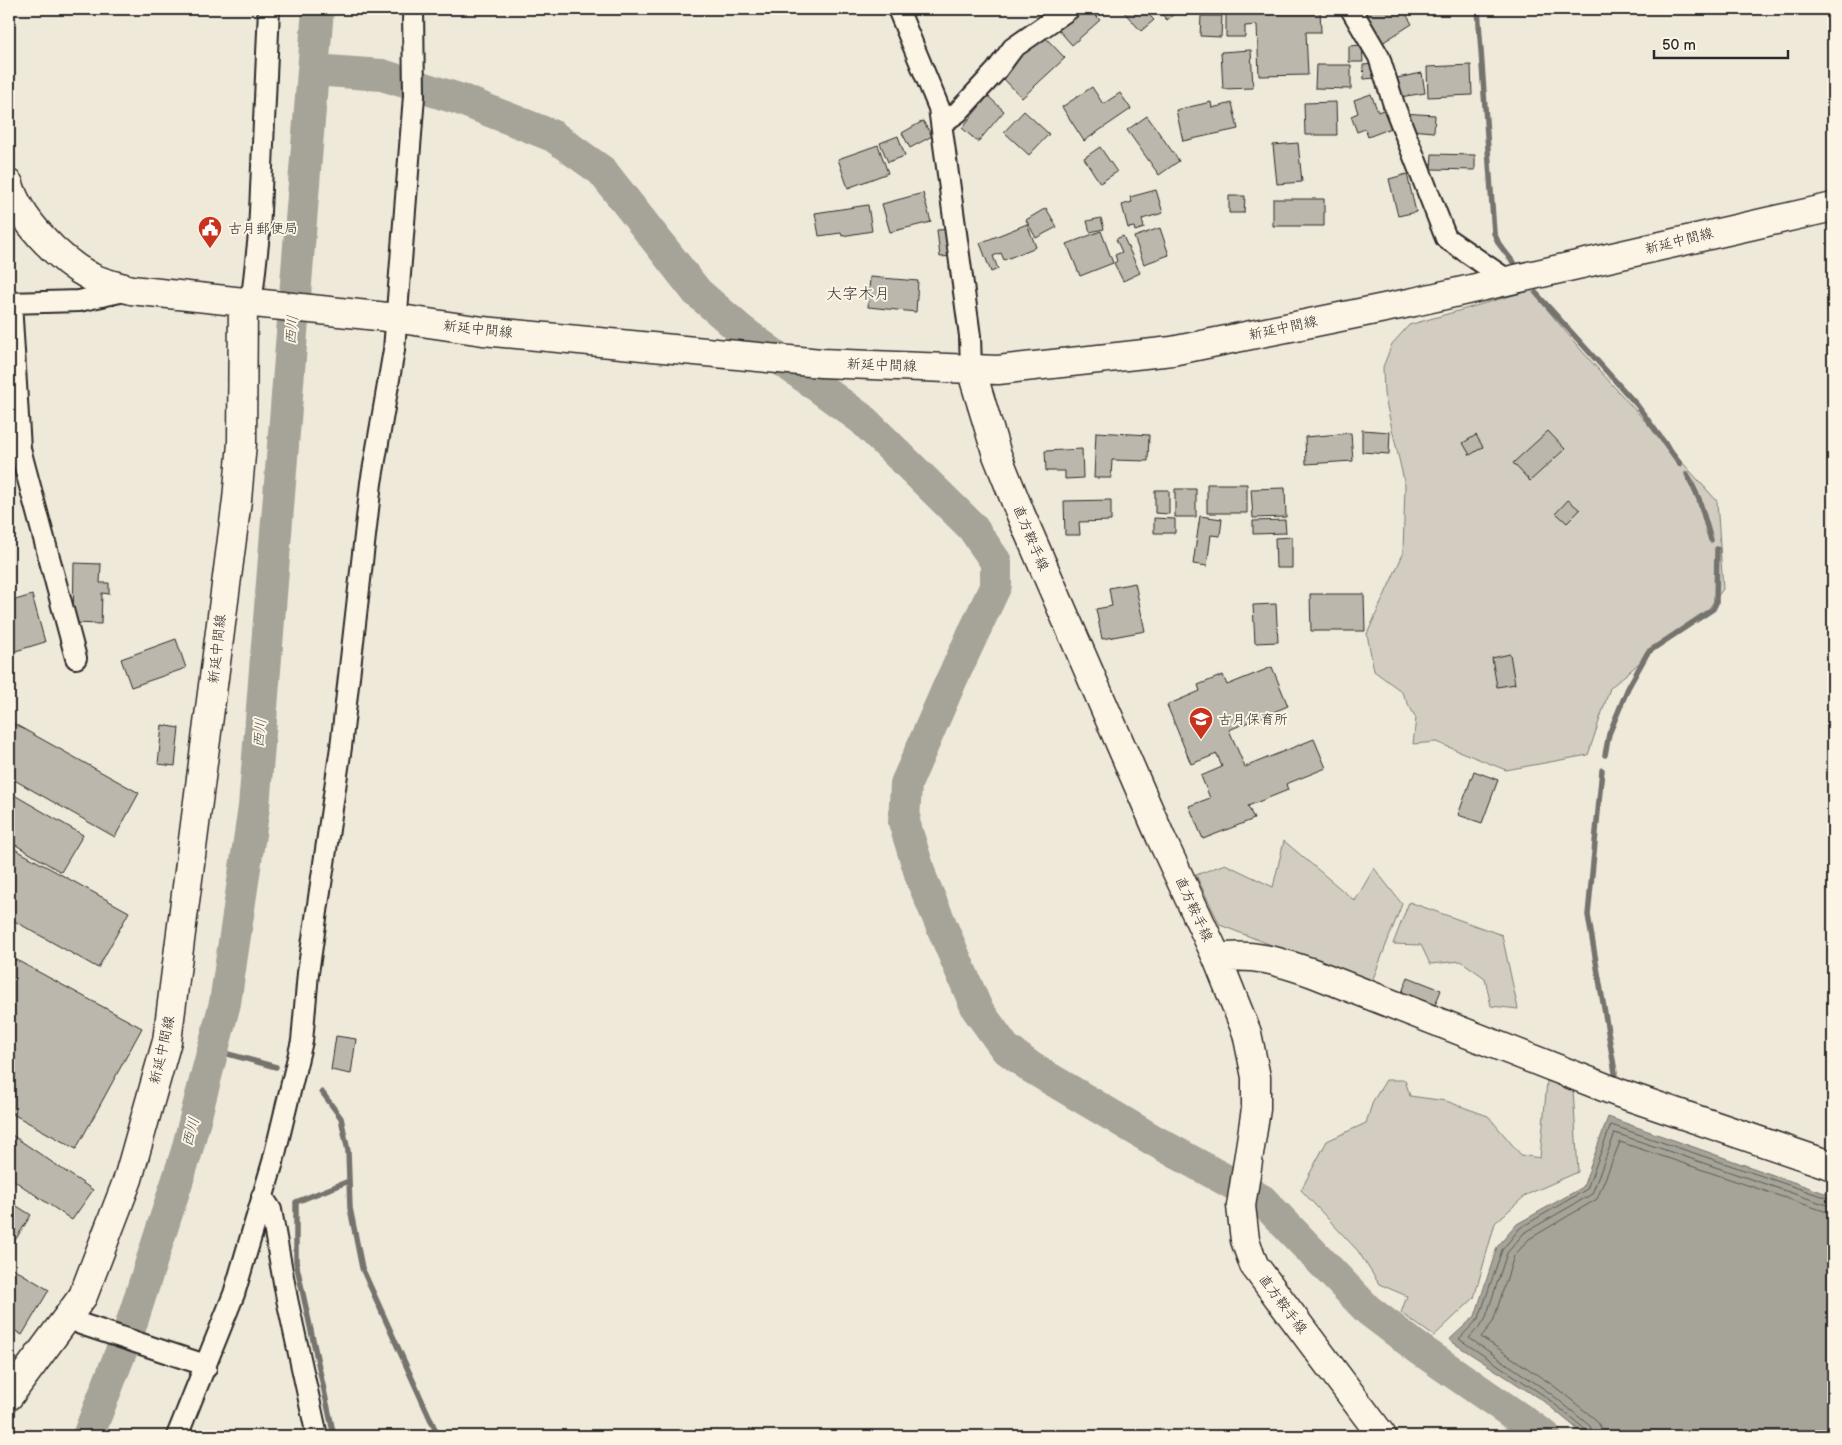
<svg xmlns="http://www.w3.org/2000/svg" width="1842" height="1445" font-family="'Balsamiq Sans','Klee One',sans-serif">
	<rect width="100%" height="100%" fill="#efe9da"/>
	<filter id="ink" filterUnits="userSpaceOnUse"><feTurbulence type="fractalNoise" baseFrequency=".02" numOctaves="2"/><feDisplacementMap in="SourceGraphic" scale="10" xChannelSelector="R" yChannelSelector="G"/><feConvolveMatrix kernelMatrix="1 2 1 2 8 2 1 2 1" color-interpolation-filters="sRGB"/></filter>
	<g filter="url(#ink)">
		<path fill="#d2cdc0" stroke="#7e7c76" d="M1531 290 1581 350 1717 501 1723 589 1704 615 1651 653 1610 688 1588 755 1506 770 1436 742 1413 744 1416 718 1401 691 1374 671 1367 634 1403 554 1405 485 1384 394 1383 367 1392 344 1409 325Z
			M1284 841 1355 901 1374 868 1402 904 1371 984 1220 925 1196 875 1225 864 1273 887Z
			M1409 902 1502 935 1518 1009 1491 1006 1485 978 1461 961 1430 964 1421 945 1393 944Z
			M1386 1080H1405L1410 1096 1446 1101 1488 1116 1521 1155 1540 1158 1547 1081 1573 1089 1578 1172 1526 1195 1495 1223 1474 1298 1434 1336 1401 1313 1407 1296 1379 1284 1358 1251 1301 1190 1327 1141 1366 1123 1373 1101Z"/>
		<path fill="#a6a399" stroke="#75736d" d="M1608 1117 1833 1196V1436H1586L1543 1401 1449 1340 1475 1316 1497 1247 1517 1224 1583 1187Z"/>
		<g fill="none" stroke-linecap="round" stroke-linejoin="round">
			<path stroke="#5c5b57" stroke-width="1" d="M1588 1436 1586 1430 1546 1397 1459 1339 1479 1318 1502 1250 1520 1228 1587 1189 1611 1125 1833 1200
				M1594 1436 1590 1426 1550 1393 1469 1338 1485 1320 1507 1253 1524 1233 1592 1194 1615 1133 1833 1207
				M1602 1436 1600 1426 1595 1419 1554 1386 1481 1337 1493 1322 1514 1256 1529 1239 1597 1199 1620 1142 1833 1214"/>
			<path stroke="#75736d" stroke-width="5.5" d="M1478 9 1494 233 1499 244 1513 262
				M1536 293 1637 405 1680 464
				M1687 474 1699 499 1711 540
				M1605 755 1609 734 1628 688 1648 652 1713 609 1716 603 1717 549
				M1602 770 1588 915 1616 1078
				M213 1050 276 1067
				M322 1092 341 1118 348 1151 350 1208 362 1268 438 1436
				M334 1436 296 1262V1202L349 1181"/>
			<path stroke="#a6a399" stroke-width="32" d="M314 70 382 75 462 100 553 136 602 171 697 292 742 331 862 419 972 527 996 562V585L950 683 906 784 904 822 922 880 977 1009 1005 1048 1032 1068 1155 1141 1262 1200 1368 1310 1418 1348 1545 1436
				M88 1436 129 1331 186 1154 225 1003 254 807 318 9"/>
		</g>
		<path fill="#bcb7ac" stroke="#2b2b2b" d="M1078 9H1089L1100 20 1072 45 1057 28Z
			M1121 9H1143L1154 20 1141 31Z
			M1157 9H1180L1167 20Z
			M1262 9H1320L1321 32H1306L1308 75 1259 76 1257 25 1245 26V37H1226V11Z
			M1361 9H1403L1412 24 1382 43Z
			M1201 16H1222L1221 37 1200 36Z
			M1041 33 1065 58 1022 98 1003 78 1010 71 1005 66Z
			M1362 45 1363 62H1349V46Z
			M1251 50 1253 88 1223 89 1221 52Z
			M1374 64 1375 78 1364 79 1363 65Z
			M1316 65H1351V89L1315 88Z
			M1471 65 1472 95 1428 97 1427 67Z
			M1422 73 1425 93 1400 97 1397 78Z
			M1092 87 1103 104 1120 93 1131 109 1084 141 1062 107Z
			M1371 94 1378 112 1388 108 1394 127 1368 137 1365 129 1357 132 1351 116 1358 113 1354 100Z
			M988 96 1004 111 978 142 962 128Z
			M1211 102 1212 108 1232 103 1238 129 1183 141 1176 110Z
			M1336 102 1337 135H1305L1304 103Z
			M1024 111 1049 134 1029 155 1004 132Z
			M1401 113 1435 115 1434 132 1410 130Z
			M1147 116 1179 161 1159 175 1127 130Z
			M923 121 932 136 910 148 902 133Z
			M898 136 905 156 888 162 880 143Z
			M1298 143 1302 182 1277 184 1273 145Z
			M878 145 888 173 848 188 838 159Z
			M1100 147 1117 172 1100 183 1084 158Z
			M1432 154 1475 155V170L1431 169Z
			M1407 174 1416 212 1398 216 1389 179Z
			M1156 190 1163 213 1142 219 1144 228 1135 231 1134 227 1128 228 1122 205 1132 202 1130 197Z
			M923 193 931 222 890 232 882 204Z
			M1229 196H1245L1244 213H1229Z
			M1273 199H1324V226H1273Z
			M868 205 872 231 842 236 841 233 819 236 815 213Z
			M1046 208 1057 227 1036 238 1026 220Z
			M1101 218 1104 229 1090 232 1087 221Z
			M1027 224 1036 247 1004 260 1001 253 993 256 998 269 991 272 980 243Z
			M1160 228 1169 255 1144 264 1134 237Z
			M953 229 955 256 940 257 937 230Z
			M1101 231 1113 263 1080 276 1067 244Z
			M1123 236 1140 273 1123 281 1114 263 1117 261 1115 255 1122 252 1116 239Z
			M870 277 918 281 916 312 868 307Z
			M1362 430 1390 432 1389 454 1362 452Z
			M1548 431 1565 449 1530 481 1513 463Z
			M1096 432 1149 435 1148 461 1112 460 1111 478H1094Z
			M1351 433 1353 461 1306 464 1305 437Z
			M1476 435 1483 447 1470 455 1463 443Z
			M1082 449 1083 478 1065 479V471H1046L1045 451Z
			M1207 484H1247V513H1207Z
			M1285 488 1286 517 1253 518 1251 489Z
			M1175 489H1196V517H1175Z
			M1155 490H1169V514L1155 513Z
			M1111 500V521L1079 522 1080 535H1065L1064 501Z
			M1568 500 1580 510 1567 523 1556 513Z
			M1200 516 1222 519 1220 536 1211 535 1207 566 1193 564Z
			M1154 518 1175 519V533H1154Z
			M1285 520 1286 533 1253 534V521Z
			M1292 537V568H1276L1275 538Z
			M74 563 101 564 100 583H109V594L102 593 101 624 73 623Z
			M1135 583 1145 631 1102 639 1096 609 1112 606 1109 588Z
			M1310 594H1364L1365 631H1311Z
			M32 595 45 642 9 653V602Z
			M1276 604 1278 642 1255 643 1253 605Z
			M176 639 186 668 131 687 121 659Z
			M1510 654 1515 684 1497 687 1492 658Z
			M1272 667 1288 706 1229 730 1245 767 1314 739 1326 768 1286 784 1288 790 1248 806 1254 819 1203 839 1189 806 1210 798 1201 776 1222 767 1217 754 1191 764 1167 705 1200 691 1198 685 1223 675 1227 685Z
			M9 721 139 793 115 837 9 777Z
			M162 725 179 728 175 766 158 764Z
			M1474 771 1498 780 1482 823 1458 815Z
			M9 792 83 835 61 872 9 841Z
			M9 846 129 912 98 968 9 918Z
			M9 956 142 1028 76 1149 9 1112Z
			M1408 977 1441 990 1434 1008 1401 995Z
			M336 1036 356 1039 351 1074 331 1070Z
			M9 1133 93 1190 72 1220 9 1177Z
			M9 1201 31 1215 12 1245 9 1243Z
			M11 1267 49 1290 22 1335 9 1327V1271Z"/>
		<g fill="none" stroke-linecap="round" stroke-linejoin="round">
			<defs>
				<path id="street" d="M898 9 939 108 970 336 971 369
					M1351 9 1379 57 1395 108 1446 238 1500 275 1504 280
					M942 123 958 112 996 71 1013 48 1069 9
					M9 303 79 301 129 290
					M11 303 20 449 76 658
					M243 303 253 289 259 234 269 9
					M262 1196 271 1210 287 1299 317 1436
					M70 1316 81 1324 199 1363 206 1368
					M177 1436 234 1294 273 1162 302 1041 308 973 341 747 371 483 394 350 414 96 413 9"/>
				<path id="secondary" d="M9 184C19 219 59 260 91 277 103 283 118 286 131 290L387 317 483 331 821 363 998 370 1172 351 1414 302 1833 207
					M971 369 997 455 1021 515 1161 838 1217 958 1247 1033 1256 1077V1109L1241 1206 1245 1240 1254 1265 1382 1436
					M1217 958C1254 953 1278 961 1313 973L1619 1093 1833 1166
					M9 1396 83 1296 128 1179 167 1041 237 500 242 443 243 303"/>
			</defs>
			<use href="#street" stroke="#2b2b2b" stroke-width="24"/>
			<use href="#secondary" stroke="#2b2b2b" stroke-width="31"/>
			<use href="#street" stroke="#fcf5e5" stroke-width="20"/>
			<use href="#secondary" stroke="#fcf5e5" stroke-width="28"/>
		</g>
	</g>
	<defs>
		<symbol id="civic-pin" viewBox="-11 -11 22 30"><path d="M0 17L-7.5 6A9.5 9.5 0 1 1 7.5 6Z" fill="#c8321e" stroke="#fcf5e5"/><path d="M-.6-6.5H3V-4.5H.6V-3L4-1V1h2V6H-6V1h2V-1L-.6-3ZM-1.2 2.5V6h2.4V2.5Z" fill="#fff"/></symbol>
		<symbol id="school-pin" viewBox="-11 -11 22 30"><path d="M0 17L-7.5 6A9.5 9.5 0 1 1 7.5 6Z" fill="#c8321e" stroke="#fcf5e5"/><path d="M0-5L7-2L0 1L-7-2ZM-4 1L0 2.5L4 1V4Q0 6-4 4Z" fill="#fff"/></symbol>
	</defs>
	<g fill-rule="evenodd">
		<use href="#civic-pin" x="196" y="214" width="28" height="38"/>
		<use href="#school-pin" x="1187" y="705" width="28" height="38"/>
	</g>
	<g text-anchor="middle" dominant-baseline="central" stroke-width="4" stroke-linejoin="round" paint-order="stroke">
		<g font-size="14" fill="#2b2b2b" stroke="#fcf5e5" text-anchor="start">
			<text x="228" y="228">古月郵便局</text>
			<text x="1218" y="719">古月保育所</text>
		</g>
		<g font-size="14" fill="#2b2b2b" stroke="#fcf5e5">
			<text transform="translate(1679 241) rotate(-14)">新延中間線</text>
			<text transform="translate(1283 328) rotate(-12)">新延中間線</text>
			<text transform="translate(478 329) rotate(6)">新延中間線</text>
			<text transform="translate(882 365) rotate(2)">新延中間線</text>
			<text transform="translate(1031 538) rotate(67)">直方鞍手線</text>
			<text transform="translate(217 649) rotate(-84)">新延中間線</text>
			<text transform="translate(1194 909) rotate(65)">直方鞍手線</text>
			<text transform="translate(162 1050) rotate(-77)">新延中間線</text>
			<text transform="translate(1283 1304) rotate(53)">直方鞍手線</text>
		</g>
		<g font-size="15" font-style="italic" fill="#565552" stroke="#fcf5e5">
			<text transform="translate(292 330) rotate(-85)">西川</text>
			<text transform="translate(260 733) rotate(-85)">西川</text>
			<text transform="translate(191 1132) rotate(-75)">西川</text>
		</g>
		<g font-size="16" fill="#2b2b2b" stroke="#fcf5e5">
			<text x="858" y="294">大字木月</text>
		</g>
	</g>
	<rect width="1842" height="1445" fill="none" stroke="#fcf5e5" stroke-width="30"/>
	<rect x="15" y="15" width="1812" height="1415" fill="none" stroke="#2b2b2b" stroke-width="2" filter="url(#ink)"/>
	<path d="M1654 50v8h134v-8" fill="none" stroke="#2b2b2b" stroke-width="2.5"/>
	<text x="1662" y="50" font-size="15" fill="#2b2b2b" stroke="#fcf5e5" stroke-width="4" paint-order="stroke">50 m</text>
</svg>
